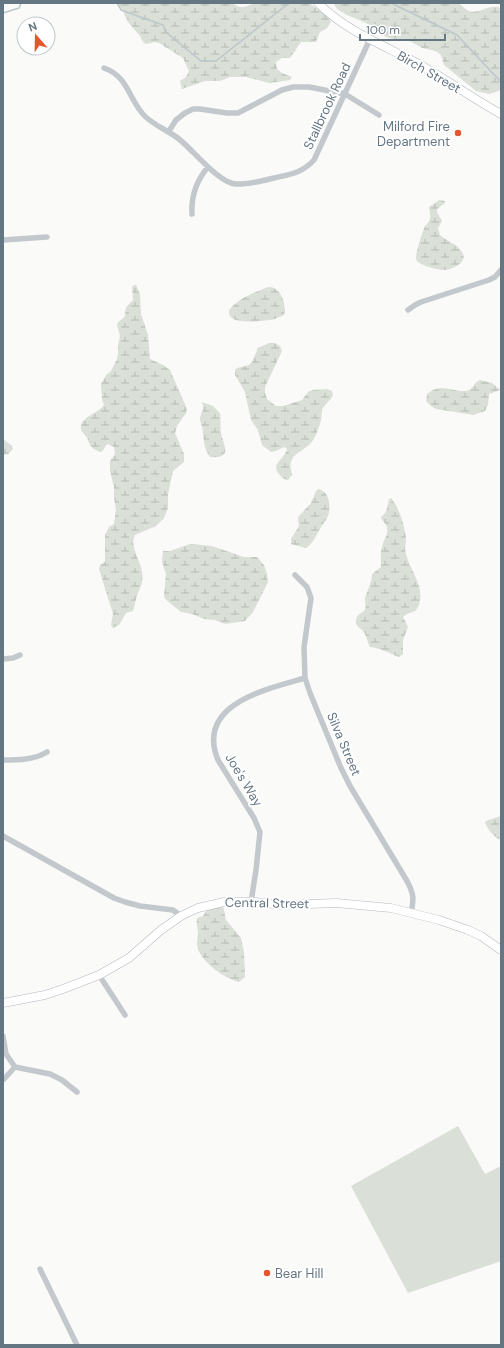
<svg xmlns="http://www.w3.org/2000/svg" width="504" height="1348" font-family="'DM Sans',sans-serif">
	<defs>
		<pattern id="wetland-marsh" width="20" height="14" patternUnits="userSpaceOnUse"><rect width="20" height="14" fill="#dadfd7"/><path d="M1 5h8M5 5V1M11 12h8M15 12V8" fill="none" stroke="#b4b9b4"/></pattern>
	</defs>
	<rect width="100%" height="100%" fill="#fafaf8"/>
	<path fill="url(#wetland-marsh)" d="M116 3H207L214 4 233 3C239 9 246 8 253 3H309L327 16 331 22 327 28 320 32 316 42H301L290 58H282L276 62 277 69 282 73 292 77 290 80 269 83 246 77H230L220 81H205L182 89 180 81 186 77 189 71 183 58 159 43 155 42 146 44 143 42 140 36 128 22 123 11Z
		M333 3H458C461 5 465 9 469 11 479 15 489 3 501 8V90L489 94 476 91 444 65 441 55 436 51 422 48 410 41 389 38 380 34 366 23 347 15 337 9Z
		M439 200 445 201V203L437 209V212L442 221 438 228 440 235C447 241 457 244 462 252 469 262 452 270 444 270 438 270 417 265 416 259 415 257 422 232 424 229 425 225 429 223 430 219 431 215 429 210 429 207Z
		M134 285H136L140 294 141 314 148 335 150 359 163 365 170 370 187 409 186 413 177 426 175 433 184 454V462L173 471 168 494V508L164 518 156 526 135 535C129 546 141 561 142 572 144 583 140 586 137 596 135 601 135 606 133 611L126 613 119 625 113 628 111 625 113 614 99 569 100 565 105 562V535L109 527 114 524 116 510 114 497V487L110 471V461L115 454 114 447 108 444C104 446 105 450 101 452 95 451 89 446 88 440 87 435 82 434 81 429 79 417 98 414 104 405L102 399 101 384 106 375 111 371 117 359 118 354V345L120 336 117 325 118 322C127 316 124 318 126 308 127 305 131 303 133 300L132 287Z
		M268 287C281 286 287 305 284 315 281 316 278 318 275 319 265 321 240 324 232 318 229 316 229 313 229 310 240 297 254 293 268 287Z
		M269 343H275L280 346 282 351 265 387V393L267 399 276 406H283L302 400 308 392 313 390 327 389 332 391 333 395C331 401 324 404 322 410 321 413 322 417 321 420 319 427 316 437 311 443 306 449 296 452 292 459 289 464 291 469 292 475L288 480C283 479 283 479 280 475 269 463 284 461 287 449L285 447C280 448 276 452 271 452L262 445 258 430 251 420 245 392 235 375V370L237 368 249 365 252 362 258 348Z
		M480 380 492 383 500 390 489 394 488 405 485 411 473 415 436 409 431 406 426 401 427 394C443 382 449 392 466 391 473 390 474 382 480 380Z
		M202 402 213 406 220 413C221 419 220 425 221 432 222 444 235 459 210 457 204 449 204 442 203 433 203 428 201 424 200 420 200 412 205 411 202 402Z
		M3 439 12 446 13 449 8 454 3 455Z
		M318 489C330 491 332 509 327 518 326 521 323 523 322 526 316 534 314 543 306 548L291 544V539L299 526 298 519 299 516 311 503 316 491Z
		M391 498C399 507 405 527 406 539 406 544 404 549 406 554 410 570 423 584 420 601 417 615 411 610 403 617L408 627 403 640V654L399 657C389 653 380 648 370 647 367 642 367 637 364 632 361 628 355 627 356 620 357 614 361 614 364 611 367 607 365 602 365 598 367 590 372 583 372 574L381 567C381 561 380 553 382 547 383 540 389 535 387 528 387 523 382 522 381 517L386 512 389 499Z
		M190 544 212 546 244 557H257L264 565 267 574 268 582 253 612 245 621 232 623 225 624 215 620 204 619 192 614 181 612 165 599 164 596 166 574 162 562 163 551H170Z
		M501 816V840C494 838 488 829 485 823L486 821Z
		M223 906 226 920 241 938 244 952 245 977 239 982C225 979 203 963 198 949 196 944 198 939 198 934 198 928 196 924 197 918L203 916 207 910Z"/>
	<path fill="#dadfd7" d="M458 1126 485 1174 501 1166V1261L408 1293 351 1186Z"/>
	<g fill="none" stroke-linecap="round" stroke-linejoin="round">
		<path stroke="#bbc7cb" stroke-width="1.5" d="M117 3 121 10 163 25 167 33 201 61H216L289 3
			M391 3 457 35 501 82
			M3 13 19 8 21 3"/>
		<defs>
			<path id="secondary" d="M318 3C346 31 383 45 417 63 446 79 472 98 501 114
				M3 1003 45 995 63 989 99 975 129 958 161 930 181 916 198 908 224 902H255L283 905 336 903 391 908 439 920 468 930 481 936 501 950"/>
		</defs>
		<use href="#secondary" stroke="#b3babf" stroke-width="9"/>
		<path stroke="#c3c8cc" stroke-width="5.5" d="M104 68C127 76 128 96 142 113 150 124 168 130 179 139 193 150 218 182 235 184 247 185 262 181 274 178 291 174 302 173 314 160L370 39
			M169 131 176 120 185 113 193 109H200L227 113H238L282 90 293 87H309L345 94 379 115
			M192 214C191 197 197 180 208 167
			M3 240 47 237
			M408 310 415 305 421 302 489 280 495 277 501 270
			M295 575 307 587 311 598 304 647 305 678 310 693 341 768 350 786 407 881C414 894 414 899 411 913
			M3 659 13 658 20 655
			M3 760C18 760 34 760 47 752
			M3 836 114 898 125 902 140 906 173 910 181 916
			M251 902 256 870 260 832 254 818 218 760C195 704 267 689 305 678
			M99 975 125 1015
			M3 1036 6 1054 15 1067 50 1074 62 1080 77 1092
			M3 1080 15 1067
			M40 1269 77 1345"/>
		<use href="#secondary" stroke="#fff" stroke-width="8"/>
	</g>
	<g fill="#e4572e" stroke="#fff" stroke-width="1.5">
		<circle cx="458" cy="133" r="4"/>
		<circle cx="267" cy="1273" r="4"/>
	</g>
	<g text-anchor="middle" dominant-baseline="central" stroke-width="4" stroke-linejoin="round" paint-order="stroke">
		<g font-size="13" fill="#657683" stroke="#fff">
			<text transform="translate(429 72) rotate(30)">Birch Street</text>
			<text transform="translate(327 106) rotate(-65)">Stallbrook Road</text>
			<text transform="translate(344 744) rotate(67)">Silva Street</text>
			<text transform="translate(244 780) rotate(59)">Joe's Way</text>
			<text transform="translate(267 903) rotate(1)">Central Street</text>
		</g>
		<g font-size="13" fill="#657683" stroke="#fff" text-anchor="end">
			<text x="450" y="126">Milford Fire<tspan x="450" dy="15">Department</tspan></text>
			<text x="275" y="1273" text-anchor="start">Bear Hill</text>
		</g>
	</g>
	<rect width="504" height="1348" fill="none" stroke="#657683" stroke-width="8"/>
	<g transform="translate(36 36) rotate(340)"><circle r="19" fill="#ffffff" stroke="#c1c8cd"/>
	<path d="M0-3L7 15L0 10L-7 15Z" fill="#e4572e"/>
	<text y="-6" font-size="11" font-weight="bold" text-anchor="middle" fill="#657683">N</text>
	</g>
	<path d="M360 34v6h85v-6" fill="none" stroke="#657683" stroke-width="2"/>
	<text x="366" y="34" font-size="12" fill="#657683" stroke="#ffffff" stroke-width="3" paint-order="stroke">100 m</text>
</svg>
